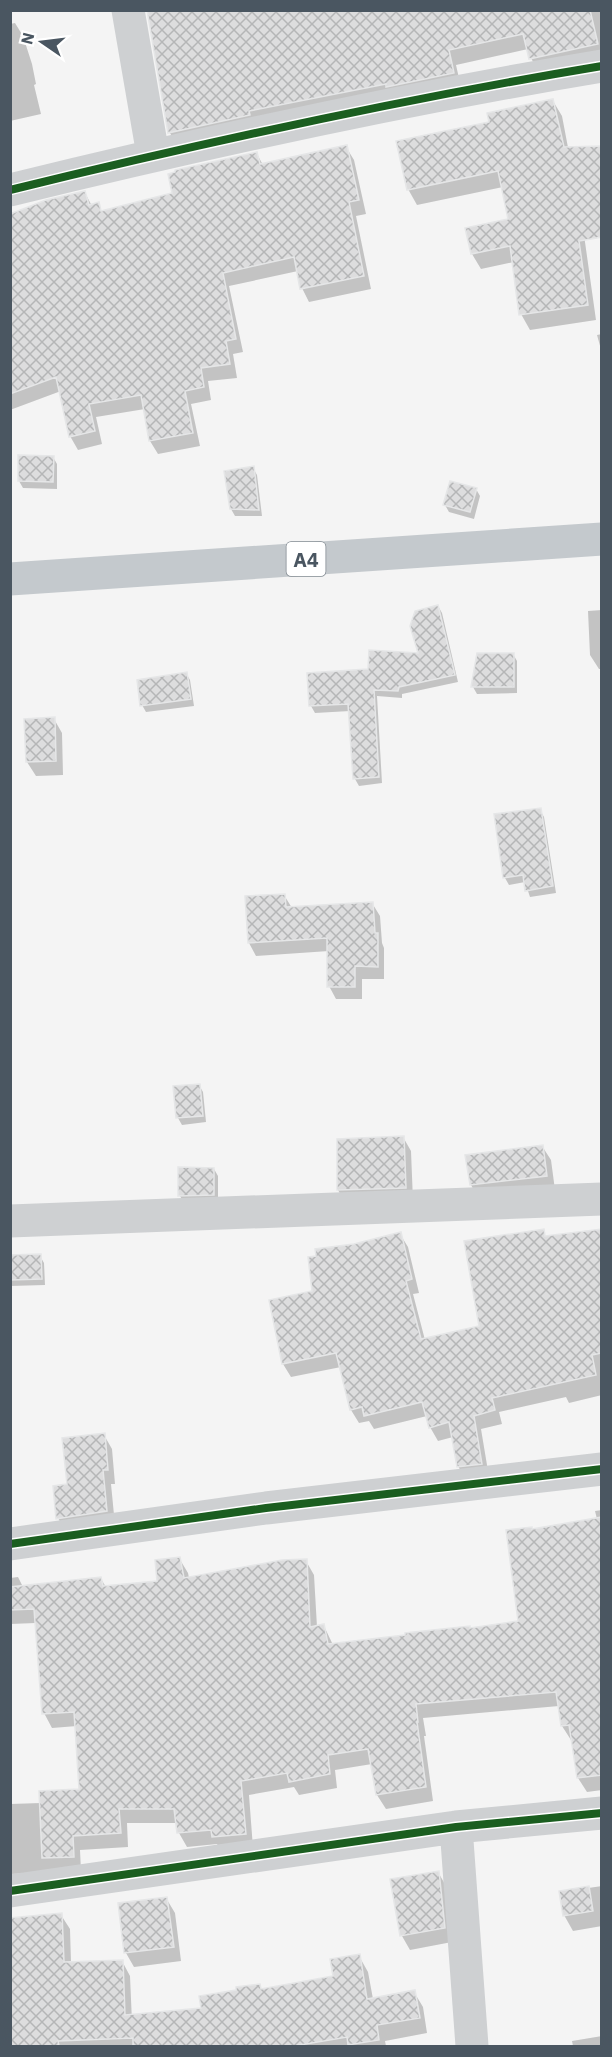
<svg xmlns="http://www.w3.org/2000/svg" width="612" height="2057" font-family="'IBM Plex Sans',sans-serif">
	<defs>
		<pattern id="building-cross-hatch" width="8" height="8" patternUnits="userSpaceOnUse" patternTransform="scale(1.5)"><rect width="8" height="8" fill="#ddddde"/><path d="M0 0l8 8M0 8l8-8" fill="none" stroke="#b5b6b7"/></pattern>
	</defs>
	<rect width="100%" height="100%" fill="#f4f4f4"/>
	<path fill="#0003" d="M148 10H602V58L539 73 531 58 528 49 456 65 461 87 178 147 170 133Z
		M15 23 23 36 32 64 36 84 34 85 41 114 10 121V24Z
		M553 101 562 116 570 158 574 164 596 320 530 330 521 314 514 262 481 269 472 254 509 220 503 187 417 205 408 189 490 123Z
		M346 147 354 160 366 214 356 216 371 289 309 302 302 288 298 271 229 286 243 352 233 354 237 378 208 381 211 400 191 404 200 446 158 454 150 441 145 409 96 417 102 444 78 450 70 436 61 391 10 410V215L85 193 92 206 98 204 102 212 174 194 257 154 263 165Z
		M602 334V353L597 335Z
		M53 457 57 464V489L23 488 19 481Z
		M253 468 257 475 262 516H235L231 509Z
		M476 489 480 496 474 519 449 512 445 505Z
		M438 606 442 613 458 682 402 694V698L377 696 382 783 359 786 355 779 350 711 315 713 311 706 370 671 420 655Z
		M602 610V669H599L590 655 588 611Z
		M513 654 517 661V693L477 694 473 687Z
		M186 673 190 680 194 706 146 712 142 705Z
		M54 719 62 733 63 775 36 776 27 762 26 720Z
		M540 810 544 817 556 893 530 897 525 882 509 885 505 878Z
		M284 895 292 908 372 903 380 916 382 943 384 948V979H362V999H336L329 986V951L256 956 249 943Z
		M199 1085 203 1092 206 1122 182 1125 178 1118Z
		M403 1137 411 1151 413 1201 346 1204 338 1190Z
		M542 1146 551 1160 555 1190 479 1199 471 1185Z
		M214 1169 218 1176V1201L184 1203 180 1196Z
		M602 1230V1395L569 1403 566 1397 499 1412 502 1424 481 1429 489 1477 466 1480 458 1466 453 1437 438 1441 430 1427 427 1416 374 1429 369 1421 359 1423 351 1410 341 1367 291 1377 283 1364 313 1292 354 1245 400 1234 408 1247 419 1293 413 1294 425 1340 481 1327 543 1231 546 1237Z
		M40 1256 44 1263 45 1285 10 1286V1257Z
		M104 1435 112 1449 115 1484H111L115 1525 66 1532 58 1518 68 1486Z
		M602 1510V1790L587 1792 578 1778 573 1740H571L562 1726 559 1706 423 1718 426 1736H424L433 1801 386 1809 377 1795 372 1764 335 1770 337 1788 299 1795 294 1787 249 1795 253 1848 221 1851 217 1844 187 1847 179 1833 178 1823H127L128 1847 80 1850 81 1871 11 1874 10 1881V1804L41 1803 81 1791 77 1726 52 1728 44 1713 36 1623 10 1624V1578L18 1577 23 1587 101 1579 106 1587 159 1582 179 1558 188 1573 189 1578 306 1561 314 1575 317 1627 324 1626 333 1645 470 1629 520 1622 532 1530 597 1519 595 1511Z
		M438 1872 446 1886 452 1942 410 1950 402 1936Z
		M602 1886V1926L573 1931 564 1915 561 1892Z
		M166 1898 175 1913 181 1961 134 1967 126 1953Z
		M61 1915 70 1929 71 1963 122 1961 130 1976 132 2022 137 2031 138 2046H10V1919Z
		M359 1956 368 1972 373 1999 414 1992 423 2007 427 2033 385 2041 386 2046H170L166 2013 202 2009 259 1986 262 1990 334 1977Z
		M602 2036V2046H573L572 2041Z"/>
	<path fill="url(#building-cross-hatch)" stroke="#e5e6e7" stroke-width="1.5" d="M147 10H590L598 44 529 59 523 34 449 50 454 73 386 87V84L249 111 250 115 168 133Z
		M553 99 564 147 602 146V237L579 241 588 305 519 315 510 246 471 254 465 228 508 219 498 171 407 190 396 141 489 122 487 113Z
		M347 145 359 200 349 202 364 276 300 289 294 257 223 273 236 339 226 341 230 364 201 368 204 387 185 391 193 433 149 441 141 395 89 404 95 431 69 437 56 377 10 394V214L46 200 85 191 89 205 99 202 101 211 172 193 168 174 175 172V170L257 152 260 164Z
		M18 455 54 456 53 482 18 481Z
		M254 466 259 510 230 509 224 471Z
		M450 481 477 488 470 512 443 505Z
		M438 605 455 675 399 687 398 691 374 690 379 777 353 779 348 704 309 706 307 673 368 669 369 650 418 653 410 626 415 611Z
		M477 653H514V687H471Z
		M187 672 191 699 140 706 137 680Z
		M55 717 56 761 26 762 24 719Z
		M541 808 553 886 525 891 523 875 503 878 494 814Z
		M285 894 286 907 373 902 375 933H378V967L355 966V987H327V938L248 943 245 896Z
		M200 1084 203 1116 176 1118 173 1086Z
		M404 1136 406 1188 337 1190V1139Z
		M543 1145 547 1176 470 1185 465 1155Z
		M178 1167 214 1168V1195L178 1196Z
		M544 1229 545 1236 602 1229V1353L592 1355 596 1375 492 1398 495 1410 474 1416 482 1464 457 1467 449 1422 429 1428 422 1402 364 1416 362 1407 350 1410 336 1353 282 1364 269 1300 312 1291 308 1257 316 1256 315 1249 354 1244 401 1232 412 1279 406 1281 421 1339 479 1326 464 1241Z
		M41 1254 42 1279 10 1280V1255Z
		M105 1433 108 1470H103L107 1511 56 1519 53 1486 67 1484 62 1438Z
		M602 1517V1775L577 1778 569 1725 561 1726 556 1692 416 1704 418 1722H417L426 1787 376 1795 368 1749 328 1755 330 1774 289 1782 287 1773 241 1781 246 1834 212 1837 211 1830 177 1833 174 1809H119L121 1833 73 1836 74 1857 42 1858 39 1791 79 1789 74 1712 42 1714 34 1609 10 1610V1587L101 1577 103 1586 157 1581 155 1560 180 1557 184 1578 282 1560 307 1559 310 1627 324 1624 328 1644 405 1635V1633L470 1626V1628L518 1621 506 1530 532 1527V1529Z
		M439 1871 445 1928 400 1936 390 1879Z
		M589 1886 593 1911 563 1916 559 1891Z
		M167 1897 174 1947 124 1953 118 1903Z
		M62 1913 64 1962 123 1960 125 2015 201 2008 199 1996 236 1990V1987L260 1984 261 1989 333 1976 330 1959 360 1954 367 1999 415 1990 420 2018 377 2025 379 2040 348 2045 347 2037 294 2046H133V2038L58 2041 59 2046H10V1918Z"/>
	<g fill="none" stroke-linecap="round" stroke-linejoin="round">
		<path stroke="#ced0d2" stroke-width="33" d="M128 10 153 155
			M10 190C206 142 403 99 602 66
			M10 1221 602 1199
			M10 1544 266 1508 602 1469
			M456 1827 472 2046
			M10 1891 456 1827 602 1813"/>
		<path stroke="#c4c9cd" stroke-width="33" d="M10 579 602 539"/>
		<defs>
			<path id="cycleway" d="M10 190C206 142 403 99 602 66
				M10 1544 266 1508 602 1469
				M10 1891 456 1827 602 1813"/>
		</defs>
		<use href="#cycleway" stroke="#fff" stroke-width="11"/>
		<use href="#cycleway" stroke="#1b5e20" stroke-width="8"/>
	</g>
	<g text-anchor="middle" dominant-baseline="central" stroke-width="4.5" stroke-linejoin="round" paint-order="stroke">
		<rect fill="#fff" stroke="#808990" stroke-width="1.5" x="286.5" y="542" width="39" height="34" rx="4.5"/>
		<g font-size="20" font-weight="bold" fill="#4a5661">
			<text x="306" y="559">A4</text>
		</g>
	</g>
	<rect width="612" height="2057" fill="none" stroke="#4a5661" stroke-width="24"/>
	<g transform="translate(42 42) rotate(284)" stroke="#ffffff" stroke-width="4.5" paint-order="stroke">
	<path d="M0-4.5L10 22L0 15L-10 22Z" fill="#4a5661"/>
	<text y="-9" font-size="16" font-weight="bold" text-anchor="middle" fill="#4a5661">N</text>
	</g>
</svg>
